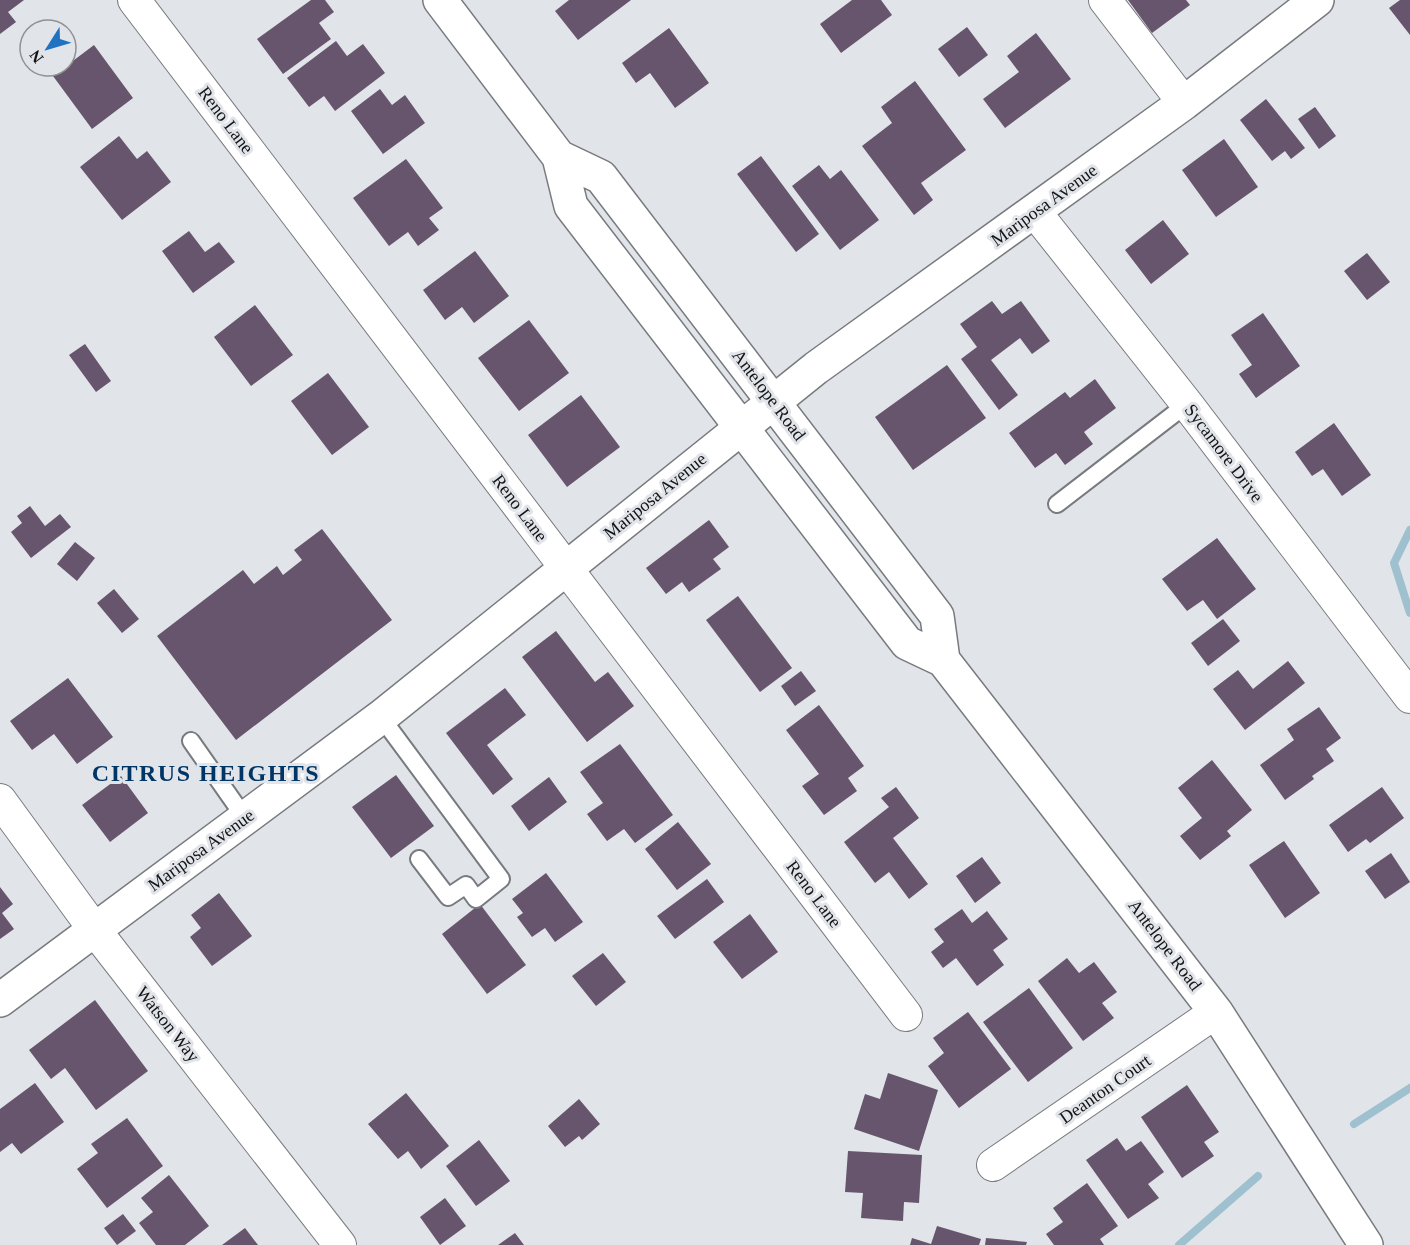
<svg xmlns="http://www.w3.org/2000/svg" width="1410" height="1245" font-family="'Times New Roman',serif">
	<rect width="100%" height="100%" fill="#e1e4e9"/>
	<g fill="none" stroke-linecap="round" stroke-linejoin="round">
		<path stroke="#9ec0cf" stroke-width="8" d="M1410 530 1394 563 1410 613
			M1354 1124 1410 1088
			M1179 1245 1258 1176"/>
	</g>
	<path fill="#66556c" d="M0 0H24L8 12 16 22 0 34Z
		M311 0H325L334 12 319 23 331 39 283 74 257 39Z
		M569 0H631L578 40 555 11Z
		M852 0H881L892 15 841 53 820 24Z
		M1128 0H1186L1190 5 1152 33Z
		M1400 0H1410V35L1389 8Z
		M967 27 988 55 959 77 938 49Z
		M669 28 709 83 675 108 650 73 636 83 622 63Z
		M1036 33 1071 79 1005 128 983 99 1019 72 1007 56Z
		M336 41 347 56 363 44 385 73 335 111 324 96 309 107 287 78Z
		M94 45 133 98 92 129 53 76Z
		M915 81 966 150 921 183 933 200 914 215 862 146 892 123 881 107Z
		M380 89 392 105 405 95 425 123 383 154 351 111Z
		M1266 99 1305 148 1291 159 1285 151 1272 161 1240 120Z
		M1315 107 1336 136 1319 149 1298 119Z
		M119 136 137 159 147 151 171 182 122 220 80 167Z
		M1224 139 1258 187 1216 217 1182 170Z
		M761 156 819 234 796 252 737 174Z
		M406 159 443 208 429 218 439 230 418 246 408 232 389 246 353 198Z
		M819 165 830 179 841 170 879 220 840 250 792 186Z
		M1163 220 1189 254 1151 284 1125 250Z
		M189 231 205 252 219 242 235 262 193 293 162 251Z
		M475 251 509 296 474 323 462 307 445 320 423 290Z
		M1367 253 1390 282 1367 300 1344 271Z
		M992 301 1002 314 1021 301 1050 341 1032 354 1020 338 991 360 1018 395 999 410 961 359 977 347 960 324Z
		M255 305 293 355 251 386 214 337Z
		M1263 313 1300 366 1256 398 1239 374 1252 365 1231 335Z
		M529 320 569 373 519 411 478 358Z
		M85 344 111 381 96 392 69 355Z
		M947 365 986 418 913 470 875 417Z
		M328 373 369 427 332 455 291 401Z
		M1095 379 1116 408 1084 432 1093 444 1065 465 1056 453 1035 468 1009 433 1065 392 1070 398Z
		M581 395 620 447 567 487 528 435Z
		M1334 423 1371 475 1342 496 1323 469 1312 476 1295 452Z
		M30 506 45 526 60 514 71 527 31 558 11 532 22 523 17 516Z
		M709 520 729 547 713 559 721 569 689 592 682 582 666 594 646 568Z
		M322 529 392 620 236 740 157 636 243 570 254 584 277 566 283 575 302 560 294 550Z
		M1217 538 1256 589 1217 619 1203 600 1187 611 1162 579Z
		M75 542 95 558 77 581 57 564Z
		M114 589 139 619 122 633 97 603Z
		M738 596 792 668 760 692 706 620Z
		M1223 619 1240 641 1208 666 1191 643Z
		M556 631 595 682 608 672 634 706 587 742 522 657Z
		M1288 661 1305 683 1245 730 1213 689 1238 670 1253 689Z
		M801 671 816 691 795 706 781 686Z
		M68 678 113 737 77 764 54 734 32 750 10 721Z
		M505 688 526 715 487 745 513 779 493 795 446 733Z
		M819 705 864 766 848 778 857 791 824 815 802 786 819 774 786 730Z
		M1319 707 1341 738 1326 749 1334 761 1312 776 1314 779 1285 800 1260 765 1294 740 1287 729Z
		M620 744 673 815 635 843 624 829 607 841 587 814 603 803 580 772Z
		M1212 760 1252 810 1227 831 1231 836 1200 860 1180 836 1202 818 1178 788Z
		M396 775 434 826 391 858 352 807Z
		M121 776 148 813 110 842 82 805Z
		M549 777 567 802 529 831 511 806Z
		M896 787 919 818 893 838 928 884 909 899 889 872 875 883 844 842 889 807 881 798Z
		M1382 787 1404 818 1370 843 1366 839 1348 852 1329 825Z
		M678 822 711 864 677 890 645 849Z
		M1284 841 1320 893 1285 918 1249 865Z
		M1391 853 1410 882 1385 899 1365 871Z
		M982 857 1001 883 975 903 956 876Z
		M546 873 583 922 555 942 545 928 532 937 517 917 523 913 512 899Z
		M707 879 724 902 675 939 657 916Z
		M0 887 13 904 2 913 14 929 0 939Z
		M219 893 252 936 212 966 190 937 201 928 191 915Z
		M480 904 526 965 487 994 442 934Z
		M962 909 972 923 987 911 1008 939 993 950 1004 965 977 986 956 958 943 968 931 952 944 942 934 929Z
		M750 914 778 952 742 979 713 942Z
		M603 953 626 982 596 1006 572 976Z
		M1067 958 1079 973 1094 962 1117 992 1102 1003 1114 1018 1083 1041 1038 981Z
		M1029 988 1073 1048 1028 1082 983 1022Z
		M95 1000 148 1071 96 1110 65 1068 51 1079 29 1050Z
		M968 1012 1011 1069 959 1108 928 1066 944 1053 933 1038Z
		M888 1073 938 1090 919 1151 854 1129 865 1094 880 1099Z
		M35 1083 64 1122 21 1154 12 1143 0 1152V1109Z
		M1187 1085 1219 1132 1204 1142 1214 1156 1182 1178 1141 1117Z
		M406 1093 449 1146 421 1169 408 1151 398 1159 368 1124Z
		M579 1099 600 1124 582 1140 579 1136 565 1147 548 1126Z
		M127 1118 163 1166 107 1208 77 1169 98 1153 91 1144Z
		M1117 1138 1126 1151 1141 1141 1164 1172 1148 1184 1159 1198 1128 1219 1086 1160Z
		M479 1140 510 1181 476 1206 446 1166Z
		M848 1151 922 1155 919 1203 904 1202 903 1221 861 1218 863 1193 845 1192Z
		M169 1175 209 1226 185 1245H156L139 1223 153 1212 141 1198Z
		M1087 1183 1118 1226 1100 1239 1104 1245H1054L1046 1234 1063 1222 1053 1208Z
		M445 1198 466 1226 440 1245 420 1217Z
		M123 1214 136 1231 117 1245 104 1228Z
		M937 1226 981 1239 979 1245H910L912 1238 931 1244Z
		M245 1228 258 1245H222Z
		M515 1233 524 1245H498Z
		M986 1238 1027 1242 1026 1245H985Z"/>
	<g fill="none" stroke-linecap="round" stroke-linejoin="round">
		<defs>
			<path id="lane" d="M1057 504 1187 404
				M381 717 501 879 476 899 466 885 448 897 419 859
				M191 741 245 818"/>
			<path id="street" d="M134 0 906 1015
				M1105 0 1184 103
				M1035 212 1187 404 1410 697
				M0 800 94 929 340 1245
				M993 1165 1216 1012"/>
			<path id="secondary" d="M0 1000 381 717 816 368 1184 103 1317 0"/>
			<path id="primary" d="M440 0 559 157 571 206 907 643 943 660 1216 1012 1366 1245
				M559 157 601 177 937 616 943 660"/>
		</defs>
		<use href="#lane" stroke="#777a7e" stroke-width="20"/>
		<use href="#street" stroke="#777a7e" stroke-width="34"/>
		<use href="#secondary" stroke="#777a7e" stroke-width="36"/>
		<use href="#primary" stroke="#777a7e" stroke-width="36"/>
		<use href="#lane" stroke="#fff" stroke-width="16"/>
		<use href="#street" stroke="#fff" stroke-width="32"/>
		<use href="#secondary" stroke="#fff" stroke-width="33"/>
		<use href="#primary" stroke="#fff" stroke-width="33"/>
	</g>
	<g text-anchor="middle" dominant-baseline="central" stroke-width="6" stroke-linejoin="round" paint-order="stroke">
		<g font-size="18" fill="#131415" stroke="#e1e4e9">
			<text transform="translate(226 120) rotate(53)">Reno Lane</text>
			<text transform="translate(1044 205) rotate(-36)">Mariposa Avenue</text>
			<text transform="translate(769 395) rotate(53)">Antelope Road</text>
			<text transform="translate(1224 453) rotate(53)">Sycamore Drive</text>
			<text transform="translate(655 496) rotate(-39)">Mariposa Avenue</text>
			<text transform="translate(520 508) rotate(53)">Reno Lane</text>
			<text transform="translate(201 850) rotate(-36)">Mariposa Avenue</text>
			<text transform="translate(814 894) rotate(53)">Reno Lane</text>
			<text transform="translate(1165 945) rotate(53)">Antelope Road</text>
			<text transform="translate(168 1024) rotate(52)">Watson Way</text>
			<text transform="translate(1105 1089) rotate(-35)">Deanton Court</text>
		</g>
		<g font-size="24" font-weight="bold" letter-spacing="1.5" fill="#003666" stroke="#e1e4e9">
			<text x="206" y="773">CITRUS HEIGHTS</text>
		</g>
	</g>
	<g transform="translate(48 48) rotate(233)"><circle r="28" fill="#e1e4e9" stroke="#8f9194" stroke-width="1.5"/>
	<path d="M0-4.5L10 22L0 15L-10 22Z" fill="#1f73c1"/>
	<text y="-9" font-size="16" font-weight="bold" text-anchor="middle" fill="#131415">N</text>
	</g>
</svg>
